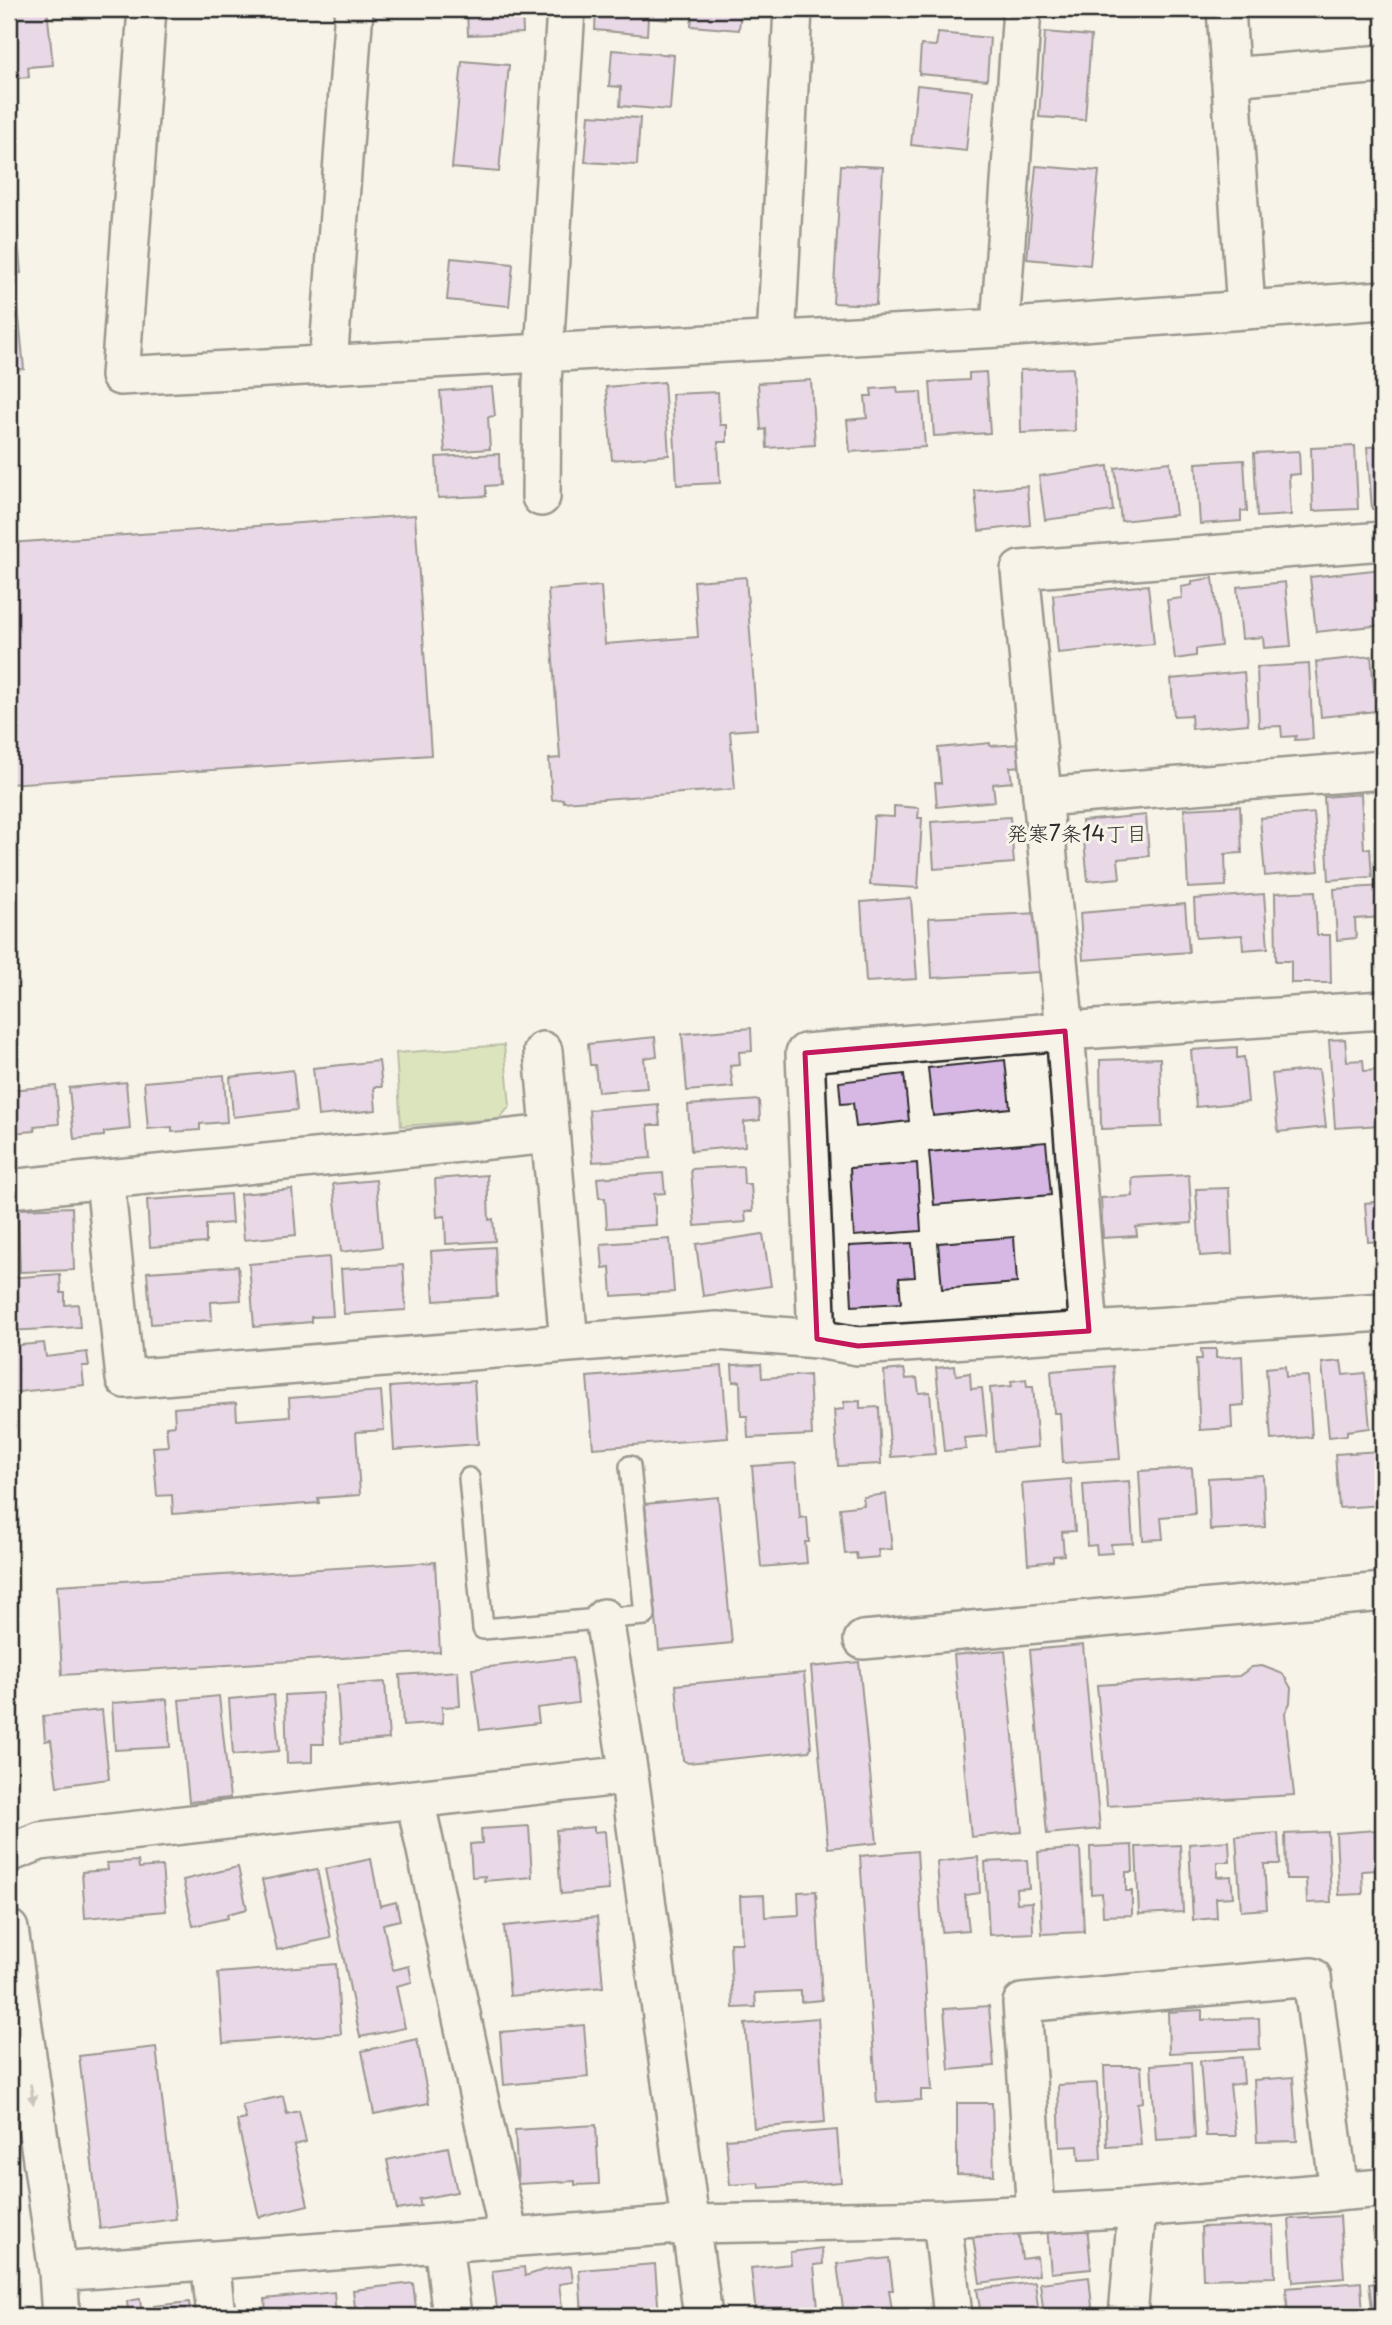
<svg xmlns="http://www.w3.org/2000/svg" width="1392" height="2325" font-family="'Playpen Sans','Klee One',sans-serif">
	<rect width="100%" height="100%" fill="#f7f3e8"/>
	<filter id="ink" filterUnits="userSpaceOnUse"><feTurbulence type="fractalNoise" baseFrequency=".0143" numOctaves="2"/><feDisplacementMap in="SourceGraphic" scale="14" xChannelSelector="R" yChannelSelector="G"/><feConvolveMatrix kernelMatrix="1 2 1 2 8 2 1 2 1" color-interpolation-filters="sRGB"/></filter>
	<g filter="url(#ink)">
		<path fill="#bad38a" stroke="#727f5a" stroke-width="2" d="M504 1045 510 1106 499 1119 401 1126 396 1053Z"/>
		<path fill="#d7b8e4" stroke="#2b2b2b" stroke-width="2" d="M9 9H21V12L47 9 53 65 28 67 29 77 9 79Z
			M467 9H522L523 33 468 35Z
			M596 9H668V20L648 18 647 35 595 30Z
			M693 9H741L739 30 691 26Z
			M1050 9H1100V12L1052 18Z
			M1045 32 1091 36 1085 120 1039 117Z
			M938 33 990 38 987 80 919 74 921 45 936 46Z
			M612 50 674 55 670 110 620 106 621 87 609 86Z
			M462 61 509 65 499 172 452 168Z
			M917 85 972 91 966 151 911 145Z
			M589 115 640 118 637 165 585 162Z
			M841 165 883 167 876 305 833 303Z
			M1036 166 1099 171 1090 265 1027 259Z
			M9 206H15L21 273 9 274Z
			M451 258 513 264 509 306 447 300Z
			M18 307 24 369 9 370V308Z
			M1073 368 1075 431 1021 433 1020 370Z
			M986 372 990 433 934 436 930 382 969 380V373Z
			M811 380 815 445 767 448 766 429 761 430 758 383Z
			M664 382 669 455 612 460 606 387Z
			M492 387 495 416 488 417 490 449 445 452 440 391Z
			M897 387 898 393 921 392 925 447 850 452 847 420 867 418 865 396H872L871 389Z
			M718 392 720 425H727V442H718L720 483 677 485 672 394Z
			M1355 446 1358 509 1313 511 1311 448Z
			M1383 446V508L1372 509 1367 447Z
			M1299 451 1300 474 1289 475 1291 515 1257 517 1254 453Z
			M499 454 500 485 486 486V496L438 498 436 457Z
			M1244 460 1247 511H1241V521L1200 524 1196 463Z
			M1170 462 1176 515 1121 521 1115 468Z
			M1108 466 1113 511 1045 520 1039 476Z
			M1027 486 1030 525 979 531 975 491Z
			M415 515 431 755 9 784V543Z
			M1382 569 1383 625 1316 632 1310 577Z
			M746 577 757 729 730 731 735 789 564 802 563 799 552 800 549 759 560 758 548 590 601 586 605 644 698 637 694 581Z
			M1213 578 1221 646 1196 649V656L1175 659 1167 600 1182 598 1181 587 1192 585V581Z
			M1285 582 1291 646 1264 648 1263 637 1242 639 1237 587Z
			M1148 585 1154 644 1058 653 1053 595Z
			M1371 656 1376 711 1321 717 1316 662Z
			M1309 664 1313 739 1295 740 1296 736 1282 737 1281 726 1259 727 1257 667Z
			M1244 672 1248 724 1192 729 1191 715 1174 716 1171 679Z
			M990 743V746L1021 744 1024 766 1010 767 1012 782 993 784 995 801 937 807 935 783H941L938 748Z
			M1378 793H1383V863Z
			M1361 794 1364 849 1370 848 1372 877 1329 880 1324 797Z
			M894 806 919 808 918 818H922L918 888 870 885 874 816 894 817Z
			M1240 806 1242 853 1225 854 1226 886 1188 888 1184 809Z
			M1314 813 1319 871 1265 876 1260 818Z
			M1146 815 1149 856 1118 859 1120 878 1088 881 1082 821Z
			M1010 817 1014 863 934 869 931 822Z
			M1383 886V917L1355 919 1356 938 1337 940 1334 889Z
			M1315 891 1317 935H1330L1331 983H1291V961H1276L1275 893Z
			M1264 894 1268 948 1243 950 1242 935 1196 938 1194 899Z
			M911 898 917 979 866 982 861 902Z
			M1185 904 1189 952 1083 960 1080 913Z
			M1039 913 1041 972 932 978 929 918Z
			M751 1028 752 1051 739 1052 740 1065 730 1066 733 1087 687 1091 682 1034Z
			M655 1037 657 1056 644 1058 647 1088 598 1092 595 1065H590L588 1044Z
			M1345 1039 1347 1061 1363 1060 1364 1071 1377 1070 1381 1125 1335 1128 1329 1040Z
			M1237 1047V1058L1244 1057 1248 1102 1196 1107 1191 1050Z
			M1160 1058 1162 1127 1101 1129 1100 1060Z
			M1005 1060 1010 1108 933 1116 928 1068Z
			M379 1061 382 1087H374L376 1110 318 1116 313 1068Z
			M1319 1069 1326 1127 1278 1132 1272 1074Z
			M293 1070 297 1110 233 1117 230 1077Z
			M904 1074 909 1121 856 1127 853 1103 841 1104 839 1082Z
			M224 1075 227 1122 200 1124V1130L172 1132V1127L148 1129 144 1082Z
			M126 1082 130 1129 104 1132V1136L74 1139 69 1088Z
			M56 1086 59 1124 34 1126 35 1131 9 1133V1090Z
			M759 1100 760 1120 744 1122 745 1146 691 1151 688 1105Z
			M658 1104 660 1125H648L651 1158 593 1162 589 1110Z
			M1046 1142 1051 1195 934 1205 929 1152Z
			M917 1163 921 1231 854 1236 850 1168Z
			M743 1166 744 1184H751L753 1211 745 1212 746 1222 695 1226 691 1169Z
			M663 1173 665 1193 654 1194 656 1225 607 1228 605 1198H599L597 1178Z
			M487 1175 489 1220 493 1219 495 1241 446 1244 445 1216 437 1217 435 1179Z
			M1189 1175 1192 1223 1136 1227 1137 1236 1103 1238 1101 1198 1133 1196 1132 1178Z
			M376 1180 382 1247 341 1252 333 1184Z
			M1229 1188 1232 1254 1200 1256 1196 1189Z
			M292 1189 296 1235 244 1240 240 1194Z
			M230 1194 232 1223 206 1225V1243L150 1247 147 1200Z
			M1383 1201V1241L1368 1242 1365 1203Z
			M72 1207 74 1270 20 1272 18 1209Z
			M763 1234 771 1286 703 1296 696 1244Z
			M1014 1237 1017 1283 942 1289 938 1243Z
			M670 1239 674 1292 612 1296 610 1267 603 1268 601 1244Z
			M912 1243 915 1277 899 1278 901 1303 852 1306 849 1246Z
			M495 1247 497 1297 434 1301 431 1251Z
			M329 1257 333 1316 311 1317V1322L254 1327 249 1264Z
			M403 1265 406 1310 344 1314 341 1269Z
			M238 1266 241 1300 211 1302 212 1320 151 1324 147 1272Z
			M60 1274 61 1293H65V1305L78 1304 80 1327 9 1331V1278Z
			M44 1343 46 1357 87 1352 89 1366H82L84 1385 9 1393V1346Z
			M1201 1349H1216V1358L1242 1356 1244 1405 1231 1406 1232 1428 1200 1430 1196 1359H1202Z
			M1341 1361 1343 1375 1365 1373 1370 1428 1347 1431V1435L1329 1437 1322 1363Z
			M761 1364 762 1378 809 1375 812 1435 748 1438 747 1416H741L740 1381 733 1382 732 1365Z
			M722 1366 728 1438 593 1448 587 1377Z
			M955 1366 956 1375 970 1373 971 1389 982 1388 987 1436 964 1438 966 1449 944 1451 936 1368Z
			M1113 1366 1120 1459 1063 1463 1060 1413H1054L1051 1371Z
			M1285 1366 1286 1377 1308 1376 1312 1437 1271 1440 1266 1368Z
			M904 1369 906 1379 917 1378 919 1393 930 1392 935 1454 891 1457 884 1371Z
			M1026 1379 1027 1386H1033L1038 1447 995 1451 990 1388 1012 1386 1011 1381Z
			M474 1381 478 1444 394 1450 390 1387Z
			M381 1391 384 1430 356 1432 360 1495 318 1498 319 1503 173 1514 172 1495 157 1496 153 1447 168 1446 166 1426 175 1425 174 1408 236 1403 237 1420 290 1416 289 1398Z
			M860 1401V1408L879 1407 881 1464 838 1466 834 1410 844 1409V1402Z
			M1380 1451 1383 1505 1339 1508 1335 1454Z
			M796 1463 800 1518 807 1517 809 1542H805L807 1563 761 1567 752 1466Z
			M1192 1468 1195 1514 1161 1517 1163 1539 1143 1540 1139 1471Z
			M1263 1475 1265 1527 1210 1530 1208 1478Z
			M1071 1479 1075 1531 1062 1532 1064 1555 1053 1556V1561L1028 1564 1022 1483Z
			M1129 1481 1133 1543 1111 1544 1112 1553 1097 1554 1096 1545 1087 1546 1083 1484Z
			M886 1494 892 1549 878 1550 879 1557 857 1559 856 1553 845 1554 840 1508 864 1505 863 1497Z
			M718 1497 732 1643 659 1650 645 1504Z
			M435 1562 440 1652 62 1675 57 1585Z
			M1376 1643H1383V1694L1377 1695Z
			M1083 1645 1100 1829 1047 1834 1030 1650Z
			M1005 1650 1022 1832 971 1837 954 1655Z
			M573 1657 578 1703 537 1708 539 1723 480 1730 472 1669Z
			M859 1662 877 1843 828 1848 811 1667Z
			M1262 1666 1283 1674 1291 1688 1290 1703 1285 1713 1294 1795 1107 1806 1097 1685 1239 1676 1252 1667Z
			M458 1671 460 1706 442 1707 443 1723 403 1726 400 1675Z
			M804 1673 811 1747 809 1751 688 1763 683 1760 676 1685Z
			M385 1682 389 1739 341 1743 337 1685Z
			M322 1693 324 1744H312V1762L287 1763 285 1695Z
			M274 1695 279 1751 233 1755 229 1699Z
			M219 1696 230 1798 189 1802 179 1700Z
			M167 1699 170 1747 115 1750 112 1703Z
			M102 1710 109 1779 57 1786 51 1740 45 1741 43 1716Z
			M529 1826 532 1877 484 1881 485 1876 472 1877 470 1844 482 1843 481 1829Z
			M594 1827V1832L605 1831 609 1890 561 1894 556 1830Z
			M1376 1830 1379 1870 1362 1871 1363 1894 1339 1895 1336 1833Z
			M1328 1832 1331 1902 1307 1903 1306 1879H1286L1285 1834Z
			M1278 1833 1280 1864H1264L1267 1909 1241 1911 1236 1836Z
			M1229 1841 1230 1862H1217V1877L1231 1876 1233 1897 1216 1898 1217 1918 1193 1920 1189 1844Z
			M1132 1845 1133 1872H1126V1891H1132V1915L1103 1916 1102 1893 1091 1894 1090 1847Z
			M1180 1845 1183 1912 1139 1914 1136 1847Z
			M1080 1848 1084 1932 1042 1934 1038 1852Z
			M917 1851 932 2090H921V2100L877 2103 860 1856Z
			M978 1857 980 1893 965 1895 969 1930 942 1932 937 1862Z
			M371 1859 380 1906 396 1902 400 1920 383 1924 393 1970 409 1966 412 1982 396 1986 405 2028 360 2037 325 1869Z
			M1027 1860 1029 1888 1016 1889 1017 1903 1032 1902 1033 1933 989 1935 985 1862Z
			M138 1861 139 1868 162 1866 166 1911 85 1918 82 1872 108 1870 107 1863Z
			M238 1867 247 1909 227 1914 228 1918 193 1926 183 1880Z
			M317 1869 331 1938 277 1950 262 1880Z
			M816 1891 822 2000 801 2002V1991L755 1993 756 2007 733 2008 730 1943H742L740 1896 764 1895 765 1917 799 1915 798 1892Z
			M597 1917 603 1987 510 1996 504 1926Z
			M336 1964 341 2034 223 2043 218 1973Z
			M989 2006 994 2066 949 2070 944 2009Z
			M1202 2010V2020L1259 2018 1260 2049 1169 2053 1168 2012Z
			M818 2018 825 2122 754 2128 745 2024Z
			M584 2025 588 2077 504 2085 500 2032Z
			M417 2039 429 2103 374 2114 362 2051Z
			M156 2047 176 2219 100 2229 79 2056Z
			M1242 2057 1244 2083 1230 2085 1236 2136H1206L1200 2061Z
			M1191 2062 1195 2138 1156 2140 1151 2065Z
			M1104 2066H1141L1143 2102 1137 2103 1141 2145 1107 2147Z
			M1293 2077 1297 2141 1257 2142 1254 2080Z
			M1097 2083 1101 2159 1079 2160 1078 2146 1060 2147 1058 2085Z
			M283 2096 287 2114 299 2111 306 2142 294 2145 308 2205 259 2217 237 2121 246 2119 242 2105Z
			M957 2103H992L994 2175 957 2174Z
			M596 2125 599 2184 575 2185V2181L518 2184 515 2130Z
			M837 2130 841 2182 760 2188 759 2183 730 2185 726 2139Z
			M448 2147 457 2192 419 2199 421 2206 397 2210 387 2160Z
			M1340 2216 1344 2278 1293 2282 1289 2219Z
			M1087 2224 1091 2269 1051 2273 1047 2227Z
			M1273 2225 1275 2277 1203 2279 1201 2227Z
			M1383 2228V2262L1377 2263 1373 2229Z
			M1018 2231 1022 2259 1037 2257 1039 2275 980 2283 973 2237Z
			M822 2248 823 2264 814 2265 818 2308 756 2315 751 2268 791 2264 790 2252Z
			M889 2258 893 2290H889L892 2310 844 2316 837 2264Z
			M655 2264 659 2316H582L579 2270Z
			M571 2266 573 2282 559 2284 563 2316H498L492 2271 524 2267 525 2276 544 2270Z
			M1089 2277 1093 2316H1044L1040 2283Z
			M1035 2282 1039 2316H981L977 2289Z
			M1361 2282 1363 2316H1288L1286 2288Z
			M1383 2282V2316H1373L1369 2284Z
			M413 2283 417 2316H356L353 2290Z
			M334 2292 336 2316H266L265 2299Z
			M140 2299 142 2316H107L106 2313 128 2310 127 2301Z
			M189 2302 191 2316H155L154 2306Z"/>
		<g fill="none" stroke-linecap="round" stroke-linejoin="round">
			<defs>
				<path id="lane" d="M469 1478 483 1629 645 1615 630 1466"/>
				<path id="street" d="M147 9 120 376 1000 328 1383 300
					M1226 9 1246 310
					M1230 77 1383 64
					M1000 328 1022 9
					M776 341 793 9
					M328 365 354 9
					M541 497 542 383 566 9
					M1042 797 1383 770
					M543 1051 569 1343
					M105 1180 125 1379 717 1331 817 1339 858 1346 1383 1312
					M9 1189 550 1134
					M1089 1331 1065 1031 1020 570 1383 541
					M817 1339 805 1053 1065 1031 1383 1010
					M604 1618 629 1775 703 2316
					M863 1640 1383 1592
					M415 1799 509 2238
					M9 1853 40 1841 629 1775
					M9 1929 58 2272 61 2316
					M1036 2213 1022 2003 1312 1977 1339 2192
					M942 2219 953 2316
					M443 2243 452 2316
					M210 2260 216 2316
					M58 2272 692 2224 942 2219 1137 2208 1383 2188
					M1128 2316 1137 2208"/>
			</defs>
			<use href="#lane" stroke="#2b2b2b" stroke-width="24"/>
			<use href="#street" stroke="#2b2b2b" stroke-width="42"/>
			<use href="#lane" stroke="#f7f3e8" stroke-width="19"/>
			<use href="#street" stroke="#f7f3e8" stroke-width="37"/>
		</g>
		<defs><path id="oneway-solid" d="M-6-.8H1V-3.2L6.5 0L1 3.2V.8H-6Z" transform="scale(1.75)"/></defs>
		<use fill="#918f8a" href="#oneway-solid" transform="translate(32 2094) rotate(82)"/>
	</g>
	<path d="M0 0H1392V2325H0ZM1065 1031 1089 1331 858 1346 817 1339 805 1053Z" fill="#f7f3e8" fill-opacity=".55" fill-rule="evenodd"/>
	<path fill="none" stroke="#c2185b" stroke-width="5" stroke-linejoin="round" d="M1065 1031 1089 1331 858 1346 817 1339 805 1053Z"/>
	<g text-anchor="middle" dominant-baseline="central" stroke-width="6" stroke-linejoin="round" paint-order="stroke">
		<g font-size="21" fill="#2b2b2b" stroke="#f7f3e8">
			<text x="1077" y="832">発寒7条14丁目</text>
		</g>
	</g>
	<rect width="1392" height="2325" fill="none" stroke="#f7f3e8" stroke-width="35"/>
	<rect x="18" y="18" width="1357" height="2290" fill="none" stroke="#2b2b2b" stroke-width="2.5" filter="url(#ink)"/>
</svg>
